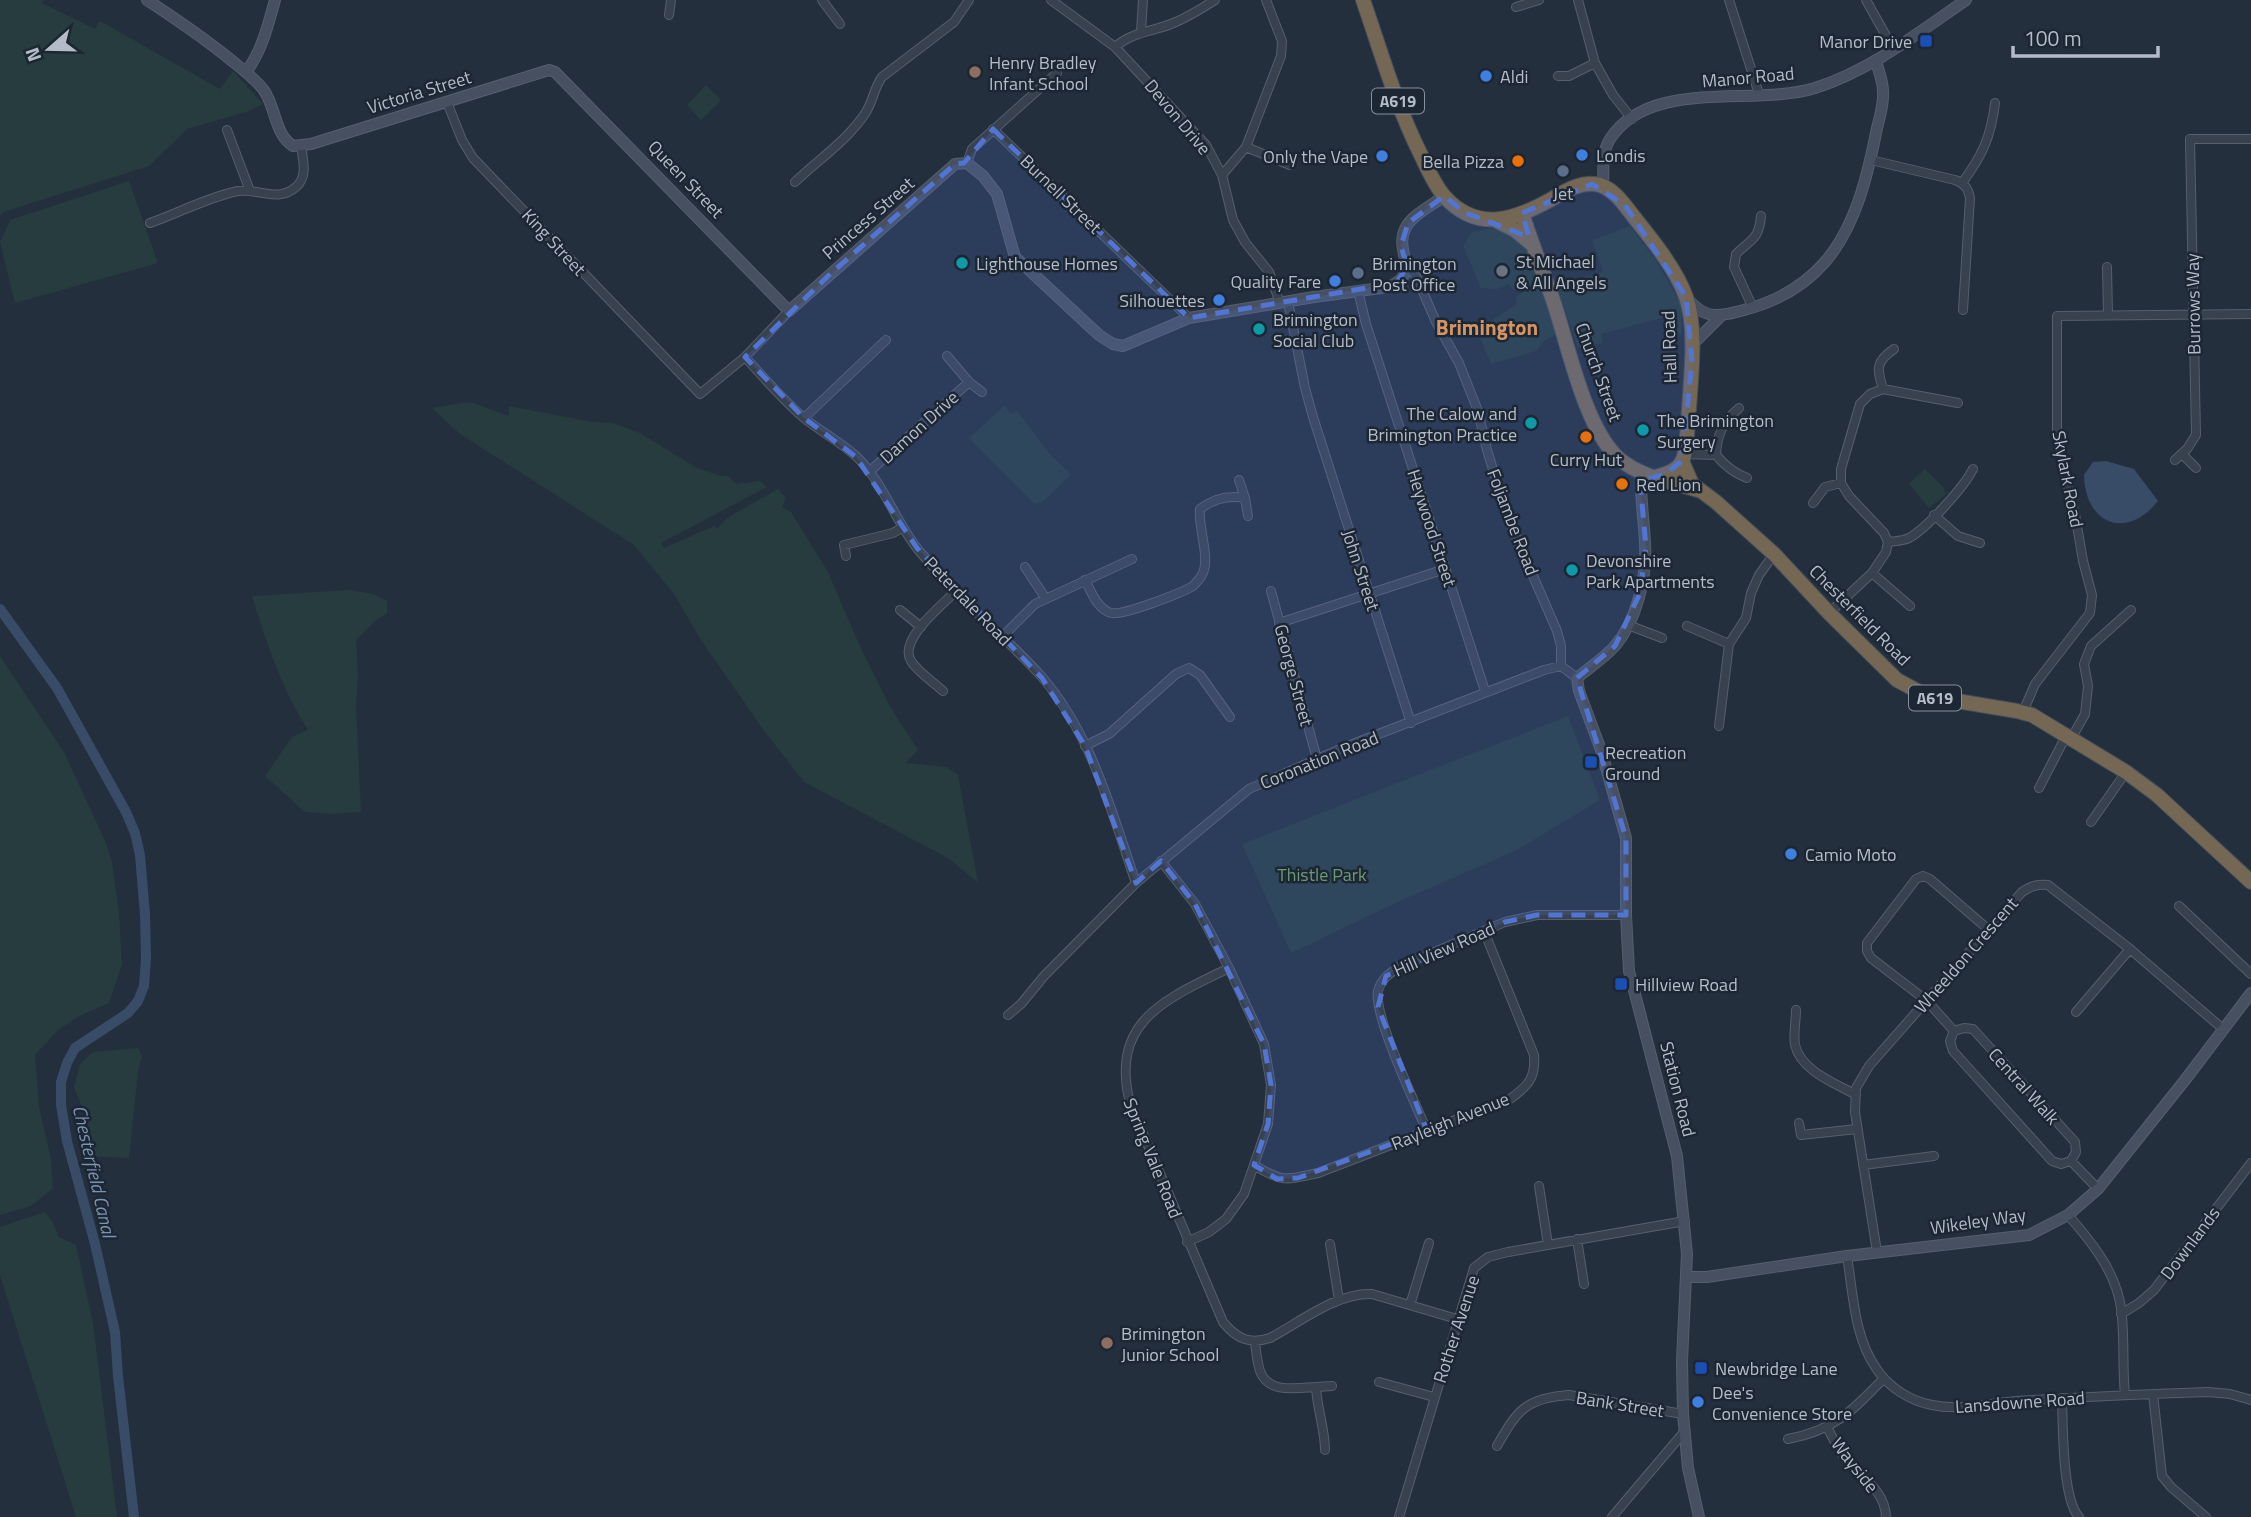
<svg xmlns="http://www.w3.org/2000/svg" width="2251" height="1517" font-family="'Titillium Web',sans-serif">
	<rect width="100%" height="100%" fill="#242f3e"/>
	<path fill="#263c3f" d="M0 0H43L42 3 95 29 100 21 220 89 233 71 263 104 249 111 187 129 149 166 3 212 0 216Z
		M706 85 721 100 701 120 687 105Z
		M129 181 158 263 15 303 0 242 10 220Z
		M1630 226 1657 262 1681 304 1682 334 1673 336V333L1667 334 1665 317 1601 334 1603 343 1578 348 1558 290 1572 281 1603 272 1592 240Z
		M1492 228 1506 230 1528 242 1540 280 1513 290 1509 284 1498 289 1481 288 1463 246 1472 232Z
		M1541 284 1557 334 1545 340 1536 351 1491 364 1479 335 1491 321 1517 304 1516 296Z
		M470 402 509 416V406L592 422 613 423 640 433 697 468 721 476H728L737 484 760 481 767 487 661 543 664 548 714 526 717 529 727 518 778 489 786 498 782 507 791 512 828 572 862 651 889 705 918 750 906 763 947 767 958 775 978 883 948 858 804 782 762 728 699 637 674 594 634 545 460 434 432 408Z
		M1004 406 1007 407 1008 411 1011 414 1017 411 1050 454 1071 474 1044 501 1035 504 969 438Z
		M1925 469 1943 487 1946 494 1929 508 1909 484Z
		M351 590 373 594 387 601V613L375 621 356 640 358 676 356 706 361 812 332 814 305 812 265 776 292 737 308 730C282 690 266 642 252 596Z
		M0 656 64 752 106 843 112 862 119 913 122 964 109 1003 79 1016 58 1030 35 1055 39 1107 51 1159 53 1188 31 1206 0 1215Z
		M1568 716 1600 800 1517 850 1400 901 1291 953 1242 844Z
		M138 1048 142 1056 138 1072 129 1158 89 1156 86 1117 74 1087 80 1064 93 1052Z
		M45 1212 52 1221 59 1237 76 1245 93 1323 117 1517H76L0 1275V1227Z"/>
	<path fill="#394c67" d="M2106 461 2134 469 2158 501C2126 541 2085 524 2084 475L2093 462Z"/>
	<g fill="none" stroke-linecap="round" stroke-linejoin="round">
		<path stroke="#394c67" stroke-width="10" d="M0 609 57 688 126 812 135 833 140 855 145 914 146 959 144 986 138 1001 128 1013 75 1048 67 1063 61 1082V1105L67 1141 95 1244 115 1332 118 1376 134 1517"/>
		<defs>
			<path id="street" d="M822 0 840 24
				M1051 0 1115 47 1206 145 1222 175 1233 220 1245 242 1269 272 1280 303
				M1578 0 1595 63 1613 95 1632 119
				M1729 0 1759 94
				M1866 0 1894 50
				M1516 7 1539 0
				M669 15 671 0
				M1141 32 1143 0
				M1115 47C1132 32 1151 32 1171 24 1187 18 1201 9 1215 0
				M1558 76H1569L1595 63
				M447 102 462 140 473 158 700 394 745 357 789 311
				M993 129 1189 318
				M227 130 250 191
				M1246 147 1290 165
				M1871 160 1955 180C1965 184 1968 188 1970 198L1963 310
				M967 163 972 149 1057 73
				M1222 175 1246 147 1281 56 1282 41 1266 0
				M795 182C818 160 849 139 866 112 873 101 874 88 882 77L954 22 969 0
				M1962 183C1982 156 1991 137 1995 103
				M150 223C179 213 208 197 238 191 258 188 278 203 296 187 308 177 303 160 301 146
				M1407 267 1416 276 1436 322 1459 363 1478 411 1487 450 1509 521 1557 631 1561 646V666
				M2107 267 2108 315
				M1358 291 1366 324 1485 691
				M1288 302 1305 388 1313 417 1411 723
				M1753 308 1734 267 1736 254C1751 239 1759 240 1761 216
				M947 356 969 382 982 392
				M745 357C764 378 782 399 804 418 821 432 843 443 859 459 885 486 896 523 920 552 932 565 943 579 955 592 984 620 1015 647 1042 677 1092 735 1112 813 1136 883
				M1883 389C1877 369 1875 362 1894 349
				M804 418 886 340
				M1684 454 1716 455C1717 434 1723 422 1739 408
				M2182 454 2196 468
				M1716 455C1725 466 1734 473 1747 478
				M2175 460 2187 449 2196 435 2190 139H2251
				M870 471 969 382
				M1239 480 1245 498
				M1813 503 1825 487 1841 483
				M1934 515 1958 536 1980 543
				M1888 542C1895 541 1903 541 1909 538 1927 528 1964 487 1973 469
				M846 556 844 545 893 533 903 527
				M1025 567 1046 599
				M1872 573 1910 606
				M1085 580C1091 591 1097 609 1111 613 1123 616 1181 593 1193 586 1196 583 1201 577 1203 573 1210 556 1198 528 1200 509 1213 499 1229 495 1245 498L1248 516
				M1271 591 1317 759
				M900 610 921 627
				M1829 613 1872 573 1886 552 1888 542 1884 533 1849 496 1841 483V469L1860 404 1870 394 1883 389 1958 403
				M1279 623 1445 569
				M1628 625 1662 638
				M1687 626 1729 644
				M1002 637 1035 604 1132 559
				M943 691C933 682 918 672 911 661 898 640 941 606 955 592
				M2023 712 2035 684 2090 613 2092 595 2083 561 2075 514 2063 468 2057 432V316L2251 314
				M1719 726 1729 644 1746 618 1751 593 1759 575 1774 554
				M2071 739 2085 714 2088 686 2084 664 2091 646 2131 610
				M1085 746 1109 734 1176 674 1189 668 1200 675 1230 717
				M2039 788 2066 736
				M2091 822 2126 772
				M1161 861 1195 904 1229 968 1264 1044 1271 1085 1268 1124 1244 1194 1226 1219 1209 1232 1187 1242
				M2179 906 2251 974
				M1229 968C1166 999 1109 1021 1130 1103L1223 1322C1236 1338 1249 1345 1270 1338 1300 1322 1338 1292 1372 1294L1457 1319
				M1796 1010C1796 1021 1793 1035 1795 1045 1801 1071 1835 1083 1856 1095
				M2076 1012 2130 949
				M1008 1015 1021 1004 1044 976 1136 883 1249 789 1340 749 1544 670 1561 666 1577 678
				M1964 1028 1973 1029 2075 1142 2076 1152 2071 1161 2061 1164 2052 1161 1953 1051 1950 1041 1954 1031Z
				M1954 1031 1927 1001 1871 958 1867 951V943L1916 879 1923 876 1930 879 1989 930
				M1799 1123 1801 1135 1857 1129
				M1427 1131C1416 1105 1373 1015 1378 991 1381 979 1390 973 1399 967L1505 922 1537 915H1626
				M2071 1161 2098 1189
				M1254 1165C1283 1183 1286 1180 1318 1173L1510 1099C1528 1086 1536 1078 1534 1055L1484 931
				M1863 1165 1934 1156
				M1539 1186 1548 1245
				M2068 1215C2091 1241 2116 1272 2121 1308 2125 1336 2122 1366 2125 1395
				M1577 1239 1584 1284
				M1330 1244 1339 1300
				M1877 1252 1855 1112 1856 1088 1869 1066 2022 892C2031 886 2037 884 2048 885L2130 949 2223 1029
				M1847 1256C1853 1292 1854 1337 1876 1368 1888 1387 1910 1401 1932 1405 1959 1411 1989 1403 2017 1401 2080 1397 2144 1394 2208 1392L2230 1394 2251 1400
				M1410 1305 1429 1243
				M2121 1314 2139 1303 2154 1290 2251 1163
				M1255 1342C1256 1351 1257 1362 1260 1371 1268 1394 1297 1388 1316 1387 1317 1409 1325 1429 1325 1450
				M1379 1382 1434 1397
				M1316 1387 1332 1386
				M2153 1394 2162 1476 2171 1487 2206 1517
				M2062 1398C2063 1425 2062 1499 2079 1517
				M1827 1427C1832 1436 1837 1447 1843 1456 1859 1476 1885 1489 1886 1517
				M1788 1439C1835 1430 1852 1411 1884 1378
				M1497 1446C1517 1411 1525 1398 1569 1395L1683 1414
				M1399 1517 1474 1268 1488 1257 1508 1252 1685 1221
				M1612 1517 1684 1432"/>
			<path id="secondary" d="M147 0C176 19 204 38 231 60 242 69 254 78 263 89 276 106 274 134 293 146L311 144 549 70 555 72 789 311 955 164 967 163 983 176 997 194 1015 257 1099 335 1113 344 1123 346 1189 318 1314 297 1388 287C1424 272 1392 252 1406 227 1413 214 1433 205 1444 196
				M246 72C262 51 268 25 275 0
				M1603 186C1604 171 1601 153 1610 139 1650 77 1754 107 1815 88 1871 70 1918 33 1966 0
				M1687 298C1705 320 1718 317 1744 310 1775 302 1804 286 1825 262 1856 226 1868 174 1877 128 1880 117 1884 103 1883 91 1883 81 1878 70 1876 60
				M1691 346 1721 316
				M1641 473C1640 496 1644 520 1645 543 1647 577 1637 620 1615 646 1604 658 1589 668 1577 678L1579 691 1601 750 1626 838V915L1629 971 1677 1156 1687 1254 1682 1361 1683 1414 1688 1468 1699 1517
				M1687 1277H1707L1847 1256 2029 1235 2068 1215 2098 1189 2185 1080 2251 993"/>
			<path id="highway" d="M1363 0C1381 52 1396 105 1421 155 1427 168 1434 184 1444 196 1477 233 1514 220 1550 200 1564 192 1579 182 1595 184 1612 186 1624 204 1634 217 1653 241 1676 269 1686 297 1697 328 1691 377 1689 409 1688 419 1687 453 1682 462 1677 471 1664 475 1655 477
				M1522 213C1531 242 1543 271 1553 300 1568 344 1584 426 1618 458 1640 477 1671 482 1698 490
				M1497 221 1515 230 1533 245
				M1682 461 1692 484 1716 502 1774 554 1829 613 1897 680 1927 696 2017 711 2032 715 2126 772 2157 795 2251 882"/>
		</defs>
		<use href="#street" stroke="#565f6c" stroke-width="10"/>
		<use href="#secondary" stroke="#565f6c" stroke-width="12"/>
		<use href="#highway" stroke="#434c59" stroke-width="16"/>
		<use href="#street" stroke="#38414e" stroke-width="8"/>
		<use href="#secondary" stroke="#465061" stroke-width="10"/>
		<use href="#highway" stroke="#746855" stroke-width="14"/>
	</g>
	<path fill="#5274d3" fill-opacity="0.2" stroke="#5274d3" stroke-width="5" stroke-dasharray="14 9" stroke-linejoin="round" d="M993 129 1189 318 1396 283 1407 267 1401 246 1408 223 1444 196 1466 213 1529 237 1522 213 1592 184 1625 205 1686 297 1692 361 1682 461 1665 474 1640 481 1646 547 1640 593 1615 646 1577 678 1626 838V915H1537L1505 922 1386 976 1378 1007 1427 1131 1298 1178 1277 1179 1254 1165 1268 1124 1271 1085 1264 1044 1195 904 1161 861 1136 883 1085 746 1042 678 917 548 856 457 804 418 745 357 828 276 955 164 964 163Z"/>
	<g fill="#1a4fb4" stroke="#1d2633" stroke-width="2.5">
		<rect x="1919" y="34" width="14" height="14" rx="3.5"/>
		<rect x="1584" y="755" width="14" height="14" rx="3.5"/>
		<rect x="1614" y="977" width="14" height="14" rx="3.5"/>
		<rect x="1694" y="1361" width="14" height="14" rx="3.5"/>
	</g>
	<g fill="#8d6e63" stroke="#1d2633" stroke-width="2.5">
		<circle cx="975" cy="72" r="7"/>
		<circle cx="1107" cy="1343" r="7"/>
	</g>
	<g fill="#3f7fe0" stroke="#1d2633" stroke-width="2.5">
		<circle cx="1486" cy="76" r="7"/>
		<circle cx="1582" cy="155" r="7"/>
		<circle cx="1382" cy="156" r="7"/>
		<circle cx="1335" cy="281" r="7"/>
		<circle cx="1219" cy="300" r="7"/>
		<circle cx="1791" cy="854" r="7"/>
		<circle cx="1698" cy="1402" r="7"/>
	</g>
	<g fill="#e8710a" stroke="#1d2633" stroke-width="2.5">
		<circle cx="1518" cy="161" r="7"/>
		<circle cx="1586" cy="437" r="7"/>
		<circle cx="1622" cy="484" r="7"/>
	</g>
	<g fill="#5c6f8a" stroke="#1d2633" stroke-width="2.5">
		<circle cx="1563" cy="171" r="7"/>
		<circle cx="1358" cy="273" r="7"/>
	</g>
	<g fill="#0f9aa8" stroke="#1d2633" stroke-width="2.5">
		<circle cx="962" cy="263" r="7"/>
		<circle cx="1259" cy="329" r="7"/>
		<circle cx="1531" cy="423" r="7"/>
		<circle cx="1643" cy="430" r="7"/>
		<circle cx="1572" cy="570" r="7"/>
	</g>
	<circle fill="#6b7280" stroke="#1d2633" stroke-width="2.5" cx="1502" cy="271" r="7"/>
	<g text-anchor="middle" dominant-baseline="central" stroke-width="5" stroke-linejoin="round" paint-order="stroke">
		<g fill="#1d2633" stroke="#878f9c" stroke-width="2">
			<rect x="1372" y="88.5" width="52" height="25" rx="5"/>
			<rect x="1909" y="685.5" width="52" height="25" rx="5"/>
		</g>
		<g font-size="16" font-weight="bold" fill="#b4bcc9">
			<text x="1398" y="101">A619</text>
			<text x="1935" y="698">A619</text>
		</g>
		<g font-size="18" fill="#b4bcc9" stroke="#1d2633" text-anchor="start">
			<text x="1912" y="41" text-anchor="end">Manor Drive</text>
			<text x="989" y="62">Henry Bradley<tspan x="989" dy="21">Infant School</tspan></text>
			<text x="1500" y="76">Aldi</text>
			<text x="1596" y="155">Londis</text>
			<text x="1368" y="156" text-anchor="end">Only the Vape</text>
			<text x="1504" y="161" text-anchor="end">Bella Pizza</text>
			<text x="1563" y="193" text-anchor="middle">Jet</text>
			<text x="1516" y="261">St Michael<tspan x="1516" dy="21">&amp; All Angels</tspan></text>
			<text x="976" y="263">Lighthouse Homes</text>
			<text x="1372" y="263">Brimington<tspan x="1372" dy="21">Post Office</tspan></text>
			<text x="1321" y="281" text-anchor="end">Quality Fare</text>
			<text x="1205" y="300" text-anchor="end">Silhouettes</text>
			<text x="1273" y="319">Brimington<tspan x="1273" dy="21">Social Club</tspan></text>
			<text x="1517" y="413" text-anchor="end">The Calow and<tspan x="1517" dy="21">Brimington Practice</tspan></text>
			<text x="1657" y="420">The Brimington<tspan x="1657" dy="21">Surgery</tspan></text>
			<text x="1586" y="459" text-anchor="middle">Curry Hut</text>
			<text x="1636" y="484">Red Lion</text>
			<text x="1586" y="560">Devonshire<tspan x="1586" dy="21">Park Apartments</tspan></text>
			<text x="1605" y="752">Recreation<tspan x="1605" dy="21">Ground</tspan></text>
			<text x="1805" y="854">Camio Moto</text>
			<text x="1635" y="984">Hillview Road</text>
			<text x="1121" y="1333">Brimington<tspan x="1121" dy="21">Junior School</tspan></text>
			<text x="1715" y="1368">Newbridge Lane</text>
			<text x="1712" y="1392">Dee's<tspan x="1712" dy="21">Convenience Store</tspan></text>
		</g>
		<g font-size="18" fill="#b4bcc9" stroke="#1d2633">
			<text transform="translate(1748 77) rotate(-5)">Manor Road</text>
			<text transform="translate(419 92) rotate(-17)">Victoria Street</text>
			<text transform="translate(1178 117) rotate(50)">Devon Drive</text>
			<text transform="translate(686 179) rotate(46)">Queen Street</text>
			<text transform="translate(1061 194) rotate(44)">Burnell Street</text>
			<text transform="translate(868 218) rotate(-41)">Princess Street</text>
			<text transform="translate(554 242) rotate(47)">King Street</text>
			<text transform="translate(2193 304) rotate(-91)">Burrows Way</text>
			<text transform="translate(1669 347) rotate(-92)">Hall Road</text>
			<text transform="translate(1599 372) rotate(70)">Church Street</text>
			<text transform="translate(919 427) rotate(-42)">Damon Drive</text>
			<text transform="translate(2068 479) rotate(79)">Skylark Road</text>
			<text transform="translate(1513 522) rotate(69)">Foljambe Road</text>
			<text transform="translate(1432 528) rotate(72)">Heywood Street</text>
			<text transform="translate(1361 570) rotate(72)">John Street</text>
			<text transform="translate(968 601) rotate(46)">Peterdale Road</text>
			<text transform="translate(1860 615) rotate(45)">Chesterfield Road</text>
			<text transform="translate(1294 675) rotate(75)">George Street</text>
			<text transform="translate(1319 760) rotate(-22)">Coronation Road</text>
			<text transform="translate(1444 949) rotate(-24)">Hill View Road</text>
			<text transform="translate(1966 955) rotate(-49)">Wheeldon Crescent</text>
			<text transform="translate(2024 1086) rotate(48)">Central Walk</text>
			<text transform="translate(1678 1089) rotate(76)">Station Road</text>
			<text transform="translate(1450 1121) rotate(-22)">Rayleigh Avenue</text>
			<text transform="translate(1153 1158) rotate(68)">Spring Vale Road</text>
			<text transform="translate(1978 1221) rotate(-8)">Wikeley Way</text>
			<text transform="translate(2190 1243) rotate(-53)">Downlands</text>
			<text transform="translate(1456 1329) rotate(-72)">Rother Avenue</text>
			<text transform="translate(2020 1402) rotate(-4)">Lansdowne Road</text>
			<text transform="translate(1620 1404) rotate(9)">Bank Street</text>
			<text transform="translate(1855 1465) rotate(52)">Wayside</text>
		</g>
		<g font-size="18" fill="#6b9a76" stroke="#1d2633">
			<text x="1322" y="874">Thistle Park</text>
		</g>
		<g font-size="19" font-style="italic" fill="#7c92b1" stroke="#1d2633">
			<text transform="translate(95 1171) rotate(77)">Chesterfield Canal</text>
		</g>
		<g font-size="21" font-weight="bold" fill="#d59563" stroke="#1d2633">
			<text x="1487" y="327">Brimington</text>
		</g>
	</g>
	<g transform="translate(49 49) rotate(250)" stroke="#1d2633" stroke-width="5" paint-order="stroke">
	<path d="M0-5L12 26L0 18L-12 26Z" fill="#b4bcc9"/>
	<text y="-10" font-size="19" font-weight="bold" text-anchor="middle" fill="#b4bcc9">N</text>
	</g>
	<path d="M2013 46v10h145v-10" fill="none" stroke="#b4bcc9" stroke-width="3.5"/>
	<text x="2024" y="46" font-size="21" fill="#b4bcc9" stroke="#1d2633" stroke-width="5" paint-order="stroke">100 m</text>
</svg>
